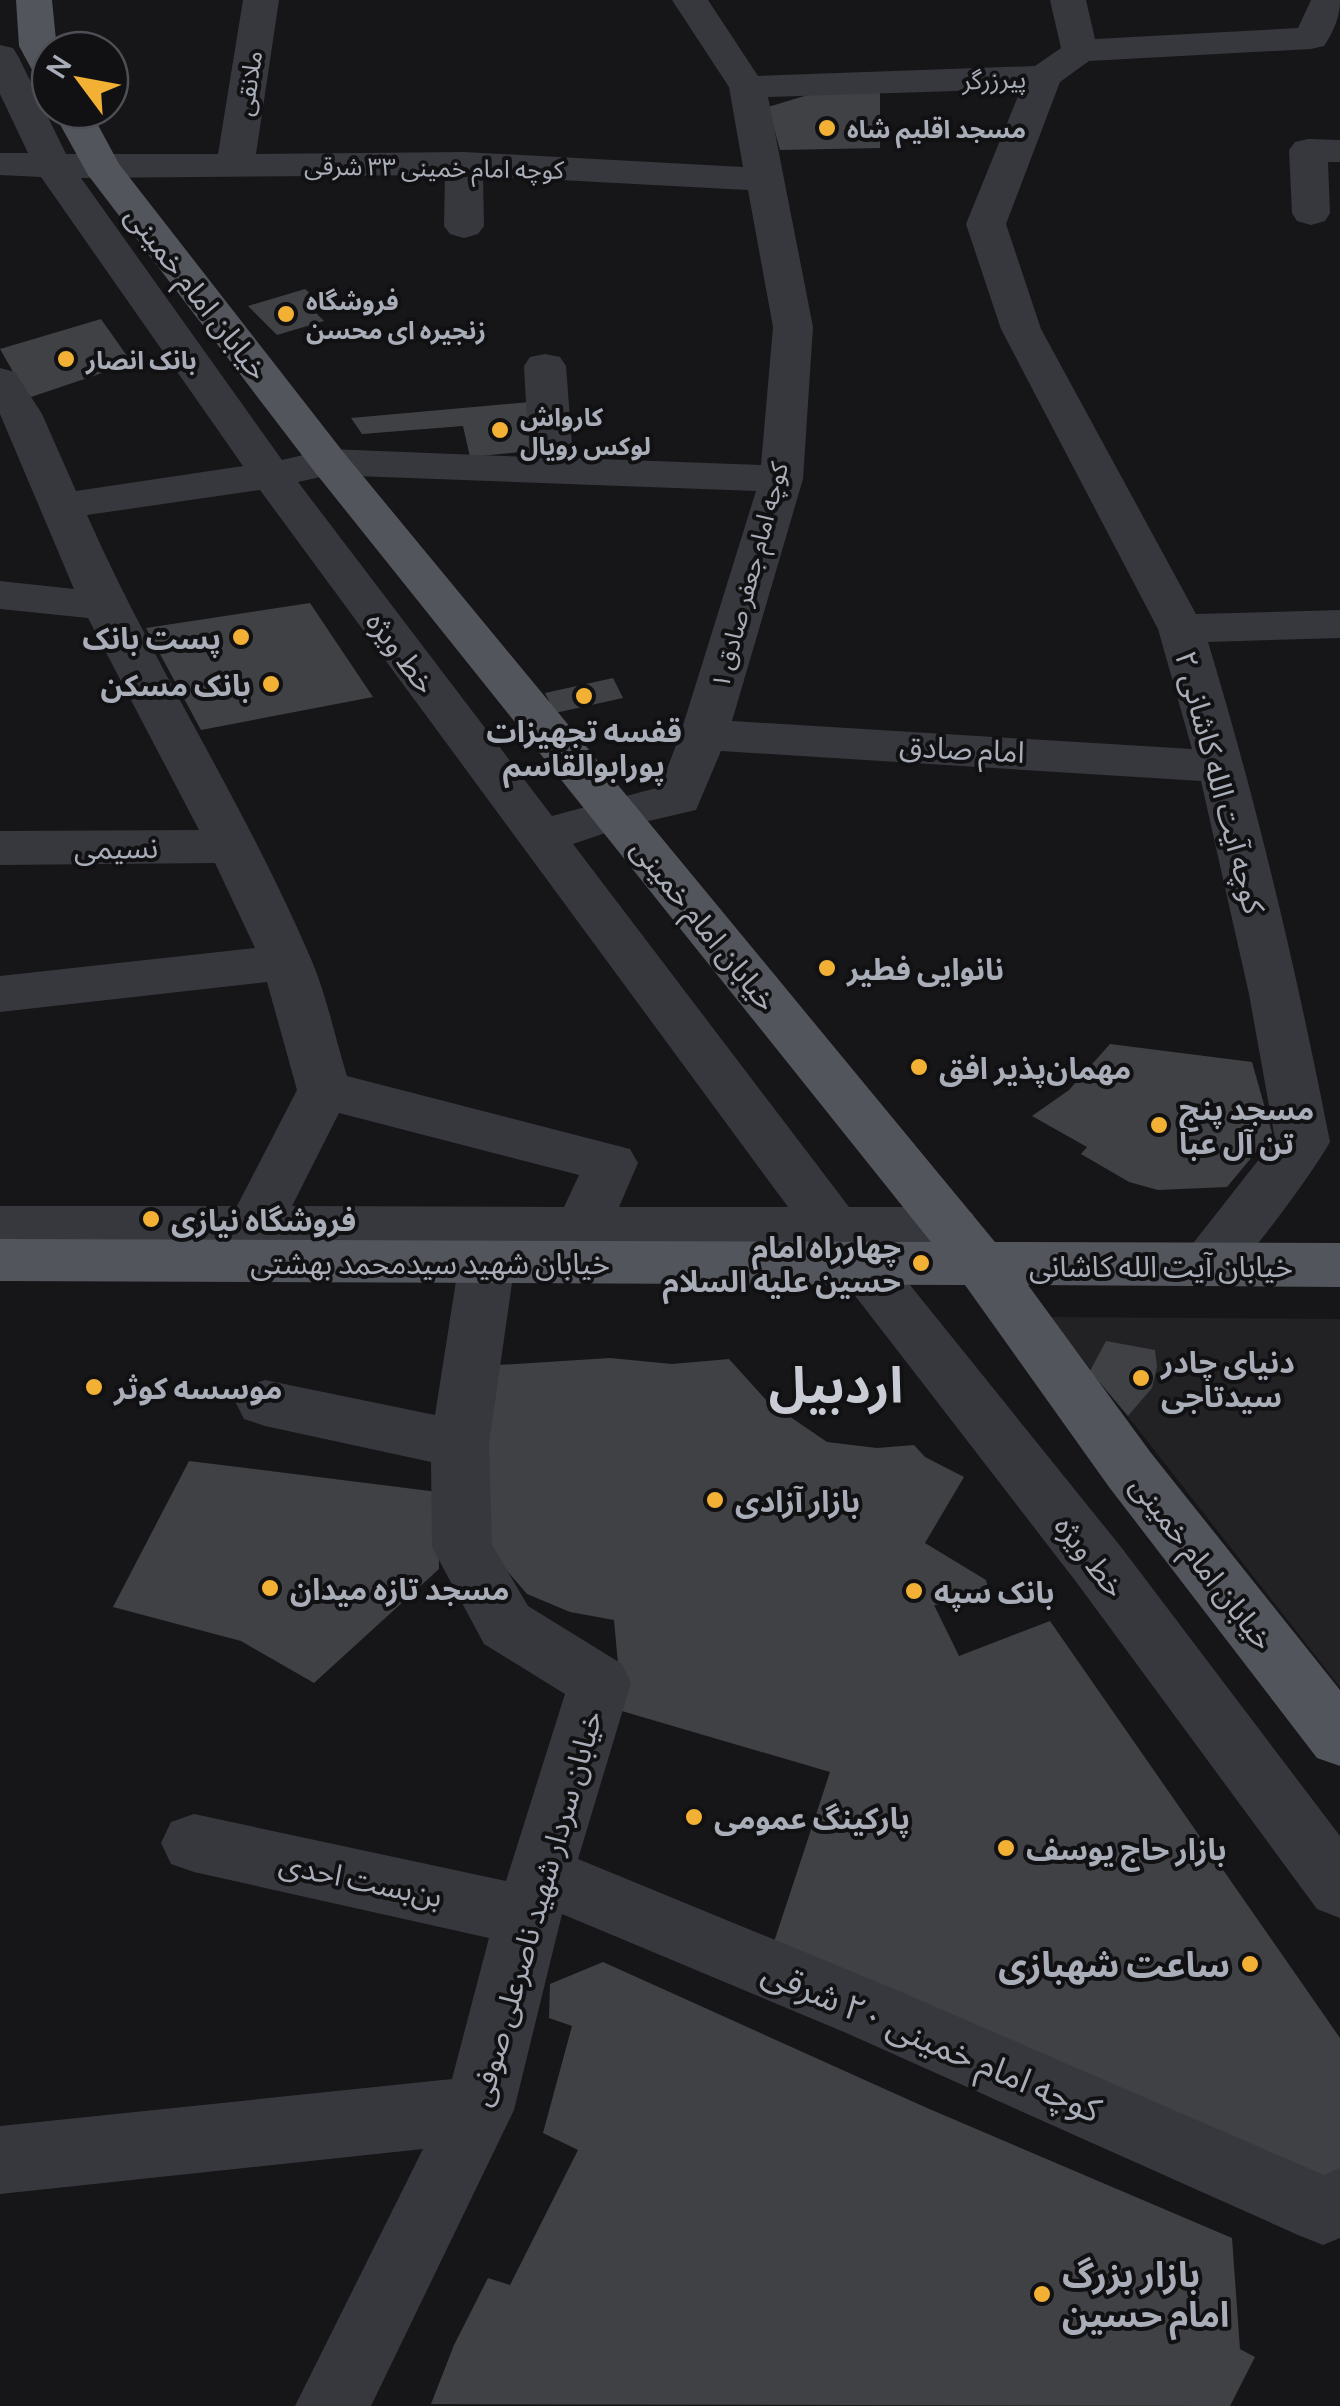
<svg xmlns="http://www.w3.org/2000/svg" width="1340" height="2406" font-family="Manrope,'Noto Sans Arabic',sans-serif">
	<rect width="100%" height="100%" fill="#161618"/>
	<path fill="#222225" d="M1050 1317 1340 1319V1687Z"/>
	<path fill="#404145" d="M821 91 880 92V148L780 150 768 107Z
		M305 289 324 305 309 306 324 321 277 335 248 306Z
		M101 319 132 363 28 398 0 349Z
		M530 402 539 450 470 457 463 426 362 434 351 418Z
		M310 603 373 697 201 730 146 628Z
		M613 678 623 698 555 713 545 693Z
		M1110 1044 1252 1062 1272 1133 1227 1187 1158 1190 1129 1182 1081 1154 1087 1147 1032 1116 1069 1090Z
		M1106 1341 1155 1350 1157 1367 1152 1388 1128 1416 1090 1371Z
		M610 1358 672 1364 729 1359 767 1401 827 1442 877 1448 914 1445 925 1457 964 1477 925 1543 986 1580 991 1601 934 1605 959 1656 1050 1621 1340 2038V2171L1317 2179 773 1945 830 1772 615 1709 620 1686 614 1620 570 1612 527 1594 478 1537 484 1433 499 1365Z
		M189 1461 438 1492 439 1569 314 1683 241 1641 113 1607Z
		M603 1962 927 2108 1232 2238 1240 2349 1255 2357 1230 2406 431 2404 454 2345 488 2278 510 2285 578 2150 543 2133 572 2026 549 2018 550 1984Z"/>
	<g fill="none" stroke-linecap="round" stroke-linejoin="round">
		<path fill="#37383d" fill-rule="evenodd" d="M243 0H279L256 154 464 152 743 167 729 87 672 0H708L758 76 1035 66 1061 48 1050 0H1086L1095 39 1298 28 1311 0H1340C1340 17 1334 31 1324 46L1311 49 1089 61 1060 82 1006 224 1041 329 1196 614 1340 610V638L1208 642C1258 807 1297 973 1330 1142 1316 1168 1244 1268 1222 1281 1209 1288 1197 1284 1184 1280L1176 1265 1275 1139 1249 994 1201 781 721 751 696 810 623 827 573 844 849 1207H952L972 1213 980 1228 972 1243 952 1249H881L1121 1547 1340 1836V1918L1317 1909 1077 1583 819 1249H601L589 1274 569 1280 549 1274 541 1259 546 1249H508L515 1262 489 1444 492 1545 528 1606 622 1664 631 1683 578 1859 892 1988 1324 2175 1340 2168V2238L1323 2245 1298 2235 844 2032 562 1914 514 2110 371 2406H295L423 2149 0 2194V2126L452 2079 489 1938 194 1872 171 1864 161 1843 171 1822 194 1814 506 1881 565 1694 484 1644 432 1547 431 1462 265 1426 244 1419 236 1403 244 1387 265 1380 435 1415 459 1262 466 1249 271 1248 257 1276 237 1282 217 1276 209 1261 216 1248H0V1206H237L297 1090 267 982 0 1012V976L255 948 215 863 0 865V831L199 830 88 618 0 609V581L74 589 0 414V368L15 372 42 414 76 491 243 466 41 177 0 175V153H28L0 94V45L13 48 18 56 66 154H218ZM1021 89 966 224 1001 329 1158 629 1192 749 732 721 803 479 813 327 768 97ZM445 175 444 226 450 234 464 238 478 234 484 226 483 176 748 190 773 327 761 465 573 458 566 366 560 357 545 354 530 357 524 366 529 457 329 449 282 460 81 178ZM329 475 756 491 680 735 660 787 552 816 298 482ZM260 490 788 1207H619L638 1163 630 1149 347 1076C335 1038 327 996 311 959 246 806 154 667 87 515ZM339 1113 579 1175 564 1207 292 1206Z
			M1308 139 1340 140V162H1328L1330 213 1325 221 1311 225 1297 221 1292 213 1289 150 1295 142Z"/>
		<path fill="#53555c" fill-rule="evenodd" d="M16 0H52L57 50H50V82L37 79 19 46Z
			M52 110H90L119 164 344 453 995 1242 1340 1243V1287L1028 1285 1151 1453 1340 1690V1766L1317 1758 1109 1487 965 1285 0 1281V1239L931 1242 314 471 88 175Z"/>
	</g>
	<g fill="#f2b134" stroke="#111113" stroke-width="4">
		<circle cx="827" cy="128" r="10"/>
		<circle cx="286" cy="314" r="10"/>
		<circle cx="66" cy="359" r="10"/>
		<circle cx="500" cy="430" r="10"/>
		<circle cx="241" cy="637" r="10"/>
		<circle cx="271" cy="684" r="10"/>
		<circle cx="584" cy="696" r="10"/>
		<circle cx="827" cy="968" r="10"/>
		<circle cx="919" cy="1067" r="10"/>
		<circle cx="1159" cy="1125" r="10"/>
		<circle cx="151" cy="1219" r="10"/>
		<circle cx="921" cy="1263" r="10"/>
		<circle cx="1141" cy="1378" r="10"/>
		<circle cx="94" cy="1387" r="10"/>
		<circle cx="715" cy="1500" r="10"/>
		<circle cx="270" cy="1588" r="10"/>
		<circle cx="914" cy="1591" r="10"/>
		<circle cx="694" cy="1817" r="10"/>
		<circle cx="1006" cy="1848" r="10"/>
		<circle cx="1250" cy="1964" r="10"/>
		<circle cx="1042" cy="2294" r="10"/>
	</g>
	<g text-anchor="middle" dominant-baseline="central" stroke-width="8" stroke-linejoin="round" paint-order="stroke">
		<g font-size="25" fill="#a8adb8" stroke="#111113">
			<text transform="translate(994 79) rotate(-2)">پیرزرگر</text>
			<text transform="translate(248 83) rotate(-81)">ملانقی</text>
			<text transform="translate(434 167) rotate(1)">کوچه امام خمینی ۳۳ شرقی</text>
			<text transform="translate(749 575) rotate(-75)">کوچه امام جعفر صادق ۱</text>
		</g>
		<g font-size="25" font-weight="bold" fill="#a8adb8" stroke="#111113" text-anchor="start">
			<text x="847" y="128">مسجد اقلیم شاه</text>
			<text x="306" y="300">فروشگاه<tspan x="306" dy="29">زنجیره ای محسن</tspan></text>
			<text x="86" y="359">بانک انصار</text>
			<text x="520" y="416">کارواش<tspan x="520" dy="29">لوکس رویال</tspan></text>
		</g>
		<g font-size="30" fill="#a8adb8" stroke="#111113">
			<text transform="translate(198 292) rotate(52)">خیابان امام خمینی</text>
			<text transform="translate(402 652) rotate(53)">خط ویژه</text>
			<text transform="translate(962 748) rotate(3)">امام صادق</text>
			<text transform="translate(1221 782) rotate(75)">کوچه آیت الله کاشانی ۲</text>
			<text transform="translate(116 847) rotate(-1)">نسیمی</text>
			<text transform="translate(705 924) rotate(51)">خیابان امام خمینی</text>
			<text x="430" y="1262">خیابان شهید سیدمحمد بهشتی</text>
			<text x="1161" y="1265">خیابان آیت الله کاشانی</text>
			<text transform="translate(1091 1556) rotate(52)">خط ویژه</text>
			<text transform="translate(1203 1562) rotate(52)">خیابان امام خمینی</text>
			<text transform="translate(361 1879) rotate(12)">بن‌بست احدی</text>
			<text transform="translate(535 1908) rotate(-74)">خیابان سردار شهید ناصرعلی صوفی</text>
		</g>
		<g font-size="30" font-weight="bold" fill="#a8adb8" stroke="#111113" text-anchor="start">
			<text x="221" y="637" text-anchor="end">پست بانک</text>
			<text x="251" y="684" text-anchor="end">بانک مسکن</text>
			<text x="584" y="730" text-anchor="middle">قفسه تجهیزات<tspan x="584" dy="34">پورابوالقاسم</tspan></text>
			<text x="847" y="968">نانوایی فطیر</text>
			<text x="939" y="1067">مهمان‌پذیر افق</text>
			<text x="1179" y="1108">مسجد پنج<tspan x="1179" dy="34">تن آل عبا</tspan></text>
			<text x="171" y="1219">فروشگاه نیازی</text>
			<text x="901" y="1246" text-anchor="end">چهارراه امام<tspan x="901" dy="34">حسین علیه السلام</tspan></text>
			<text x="1161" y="1361">دنیای چادر<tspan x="1161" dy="34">سیدتاجی</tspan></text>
			<text x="114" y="1387">موسسه کوثر</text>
			<text x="735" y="1500">بازار آزادی</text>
			<text x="290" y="1588">مسجد تازه میدان</text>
			<text x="934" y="1591">بانک سپه</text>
			<text x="714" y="1817">پارکینگ عمومی</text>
			<text x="1026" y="1848">بازار حاج یوسف</text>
		</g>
		<g font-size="35" font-weight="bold" fill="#a8adb8" stroke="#111113" text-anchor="end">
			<text x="1230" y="1964">ساعت شهبازی</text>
			<text x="1062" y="2274" text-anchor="start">بازار بزرگ<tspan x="1062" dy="40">امام حسین</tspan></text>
		</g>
		<g font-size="35" fill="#a8adb8" stroke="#111113">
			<text transform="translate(932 2040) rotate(23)">کوچه امام خمینی ۲۰ شرقی</text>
		</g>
		<g font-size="50" font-weight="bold" fill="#c9ccd4" stroke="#111113">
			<text x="836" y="1384">اردبیل</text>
		</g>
	</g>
	<g transform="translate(80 80) rotate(302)"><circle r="48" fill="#111113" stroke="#4d4f55" stroke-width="2.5"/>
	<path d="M0-8L18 38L0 25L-18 38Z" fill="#f2b134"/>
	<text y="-15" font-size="28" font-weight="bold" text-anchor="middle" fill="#a8adb8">N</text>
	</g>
</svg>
